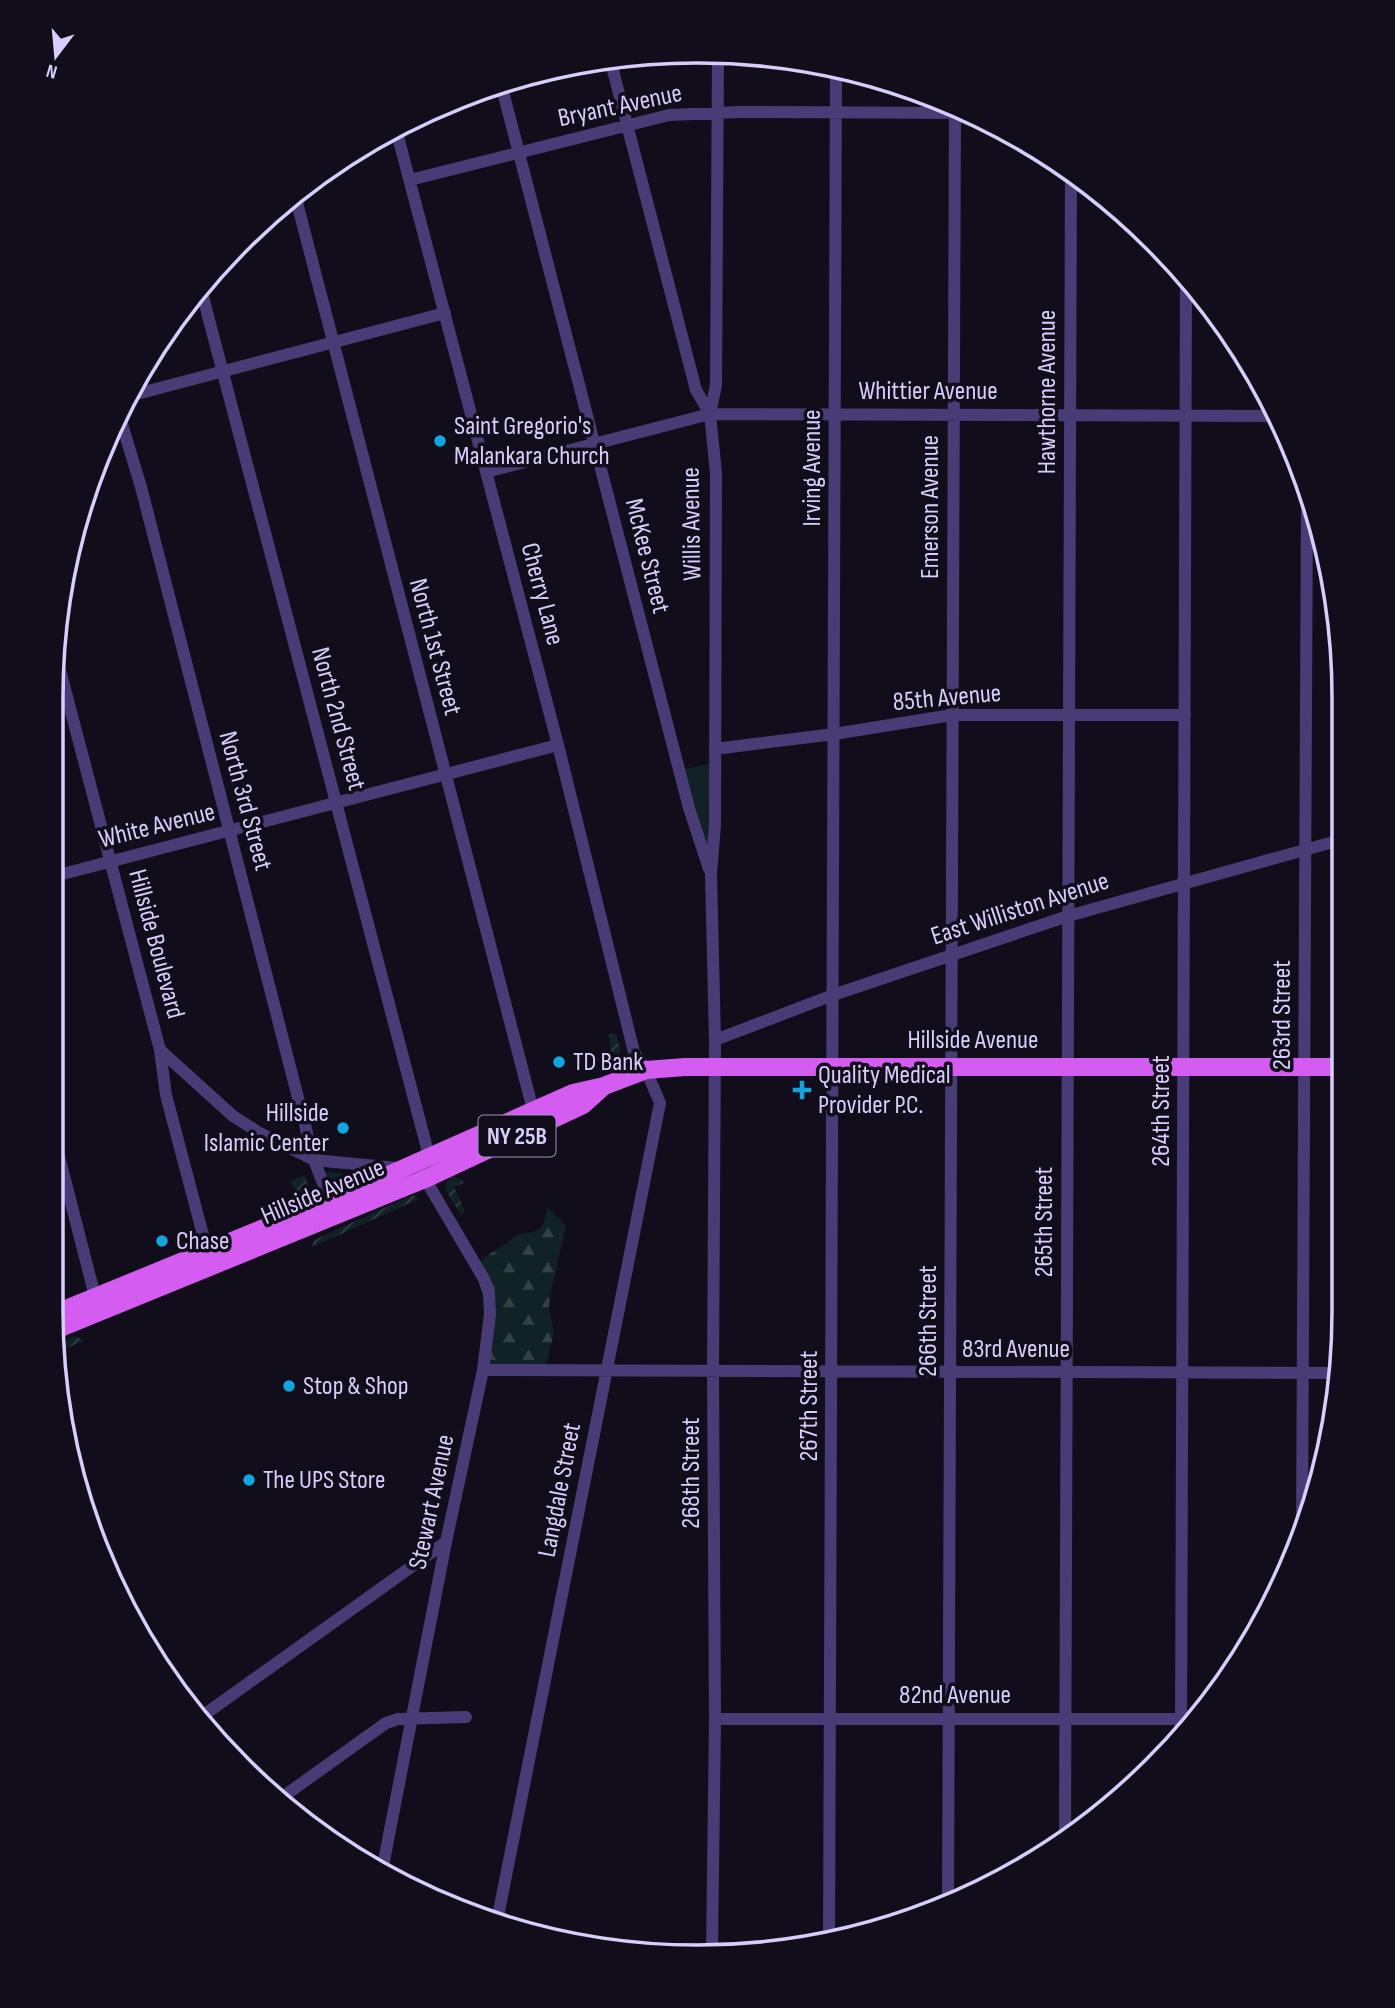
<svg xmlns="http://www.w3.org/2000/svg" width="1395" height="2008" font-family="'Sofia Sans Condensed',sans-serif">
	<defs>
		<pattern id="forest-firs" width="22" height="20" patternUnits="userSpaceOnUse" patternTransform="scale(1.75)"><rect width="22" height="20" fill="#102225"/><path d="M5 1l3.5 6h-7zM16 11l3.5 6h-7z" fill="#324146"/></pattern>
		<pattern id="garden-furrows" width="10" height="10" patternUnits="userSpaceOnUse" patternTransform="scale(1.75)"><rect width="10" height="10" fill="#102225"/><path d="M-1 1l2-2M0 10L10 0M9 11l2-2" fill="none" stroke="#324146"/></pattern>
	</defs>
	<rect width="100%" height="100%" fill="#120d1b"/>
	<path fill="url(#forest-firs)" d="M547 1207 566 1226 550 1296 549 1307 554 1333 546 1365 489 1364 494 1309 481 1260 519 1234 534 1232 540 1228 544 1223Z"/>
	<path fill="#102225" d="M713 763 708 848 681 770Z
		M325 1172 363 1175 365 1176 332 1192Z"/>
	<path fill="url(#garden-furrows)" d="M616 1033 622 1057 609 1064 603 1058 611 1053 609 1035Z
		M305 1175 312 1196 302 1200 290 1181Z
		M453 1176 462 1180 464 1183 454 1187 464 1209 462 1216 446 1191V1183Z
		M413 1195 419 1199 312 1247 314 1240Z
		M75 1336 85 1341 56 1352 55 1344Z"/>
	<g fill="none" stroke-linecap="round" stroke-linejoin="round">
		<path stroke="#493c76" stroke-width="12" d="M610 59 696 390 710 414
			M501 84 689 808 709 869
			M396 129 558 745 634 1052 646 1070 660 1103 497 1921
			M410 180 669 115 740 112 970 113
			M295 195 533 1110
			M202 293 429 1156
			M129 396 445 313
			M118 411 141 487 314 1160 330 1201
			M486 472 710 414 1279 416
			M55 651 160 1050 166 1095 207 1250
			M715 749 834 734 952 715H1185
			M51 877 558 745
			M715 1040 833 995 1068 916 1344 839
			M160 1050 233 1116 258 1132 314 1160 397 1168
			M51 1125 97 1304
			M483 1370 1338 1373
			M1302 1533 1307 497
			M201 1717 446 1542
			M715 1719H1195
			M1181 1735 1186 284
			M277 1801 386 1723 398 1719 466 1717
			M1065 1833 1071 171
			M383 1866 446 1542 483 1370 490 1314 489 1294 484 1279 421 1172
			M948 1903 955 105
			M829 1943 836 67
			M712 1949 715 1719 713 1371 715 1040 711 874 715 825 716 473 710 414 716 385 718 53"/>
		<path stroke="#d55cf1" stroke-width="18" d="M51 1315 330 1201 573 1093 604 1086 646 1070 685 1067H1344
			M53 1331 425 1179 583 1105 604 1086"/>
	</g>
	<g fill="#13a5df" stroke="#120d1b" stroke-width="2.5">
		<circle cx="440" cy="441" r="7"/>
		<circle cx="559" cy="1062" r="7"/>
		<path d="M798.5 1079.5h7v7h7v7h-7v7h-7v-7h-7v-7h7z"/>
		<circle cx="343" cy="1128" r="7"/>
		<circle cx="162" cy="1241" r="7"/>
		<circle cx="289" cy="1386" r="7"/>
		<circle cx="249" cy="1480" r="7"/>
	</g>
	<g text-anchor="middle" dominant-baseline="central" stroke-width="7" stroke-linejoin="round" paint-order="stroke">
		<rect fill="#120d1b" stroke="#9e93b8" stroke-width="2" x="478.5" y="1115.5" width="77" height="41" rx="5"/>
		<g font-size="24" font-weight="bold" fill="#daccfb">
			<text x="517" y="1136">NY 25B</text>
		</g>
		<g font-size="26" fill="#daccfb" stroke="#120d1b">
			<text transform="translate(620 106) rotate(-12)">Bryant Avenue</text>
			<text x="928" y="391">Whittier Avenue</text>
			<text transform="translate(1047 392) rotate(-90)">Hawthorne Avenue</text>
			<text transform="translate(812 468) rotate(-90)">Irving Avenue</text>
			<text transform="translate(930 507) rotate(-90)">Emerson Avenue</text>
			<text transform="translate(692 524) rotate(-91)">Willis Avenue</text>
			<text transform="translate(647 556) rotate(76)">McKee Street</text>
			<text transform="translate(542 594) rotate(75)">Cherry Lane</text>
			<text transform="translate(435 647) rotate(75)">North 1st Street</text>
			<text transform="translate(947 698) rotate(-5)">85th Avenue</text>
			<text transform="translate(338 719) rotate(75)">North 2nd Street</text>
			<text transform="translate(245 801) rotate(75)">North 3rd Street</text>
			<text transform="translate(157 826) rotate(-14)">White Avenue</text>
			<text transform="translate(1020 909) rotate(-18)">East Williston Avenue</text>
			<text transform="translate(156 944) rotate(75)">Hillside Boulevard</text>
			<text transform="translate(1282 1015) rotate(-90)">263rd Street</text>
			<text x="973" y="1040">Hillside Avenue</text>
			<text transform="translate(1161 1111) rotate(-90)">264th Street</text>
			<text transform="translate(323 1192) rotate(-23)">Hillside Avenue</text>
			<text transform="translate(1044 1222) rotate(-90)">265th Street</text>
			<text transform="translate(928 1321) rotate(-90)">266th Street</text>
			<text x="1016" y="1349">83rd Avenue</text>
			<text transform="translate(809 1406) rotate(-90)">267th Street</text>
			<text transform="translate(691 1473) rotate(-90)">268th Street</text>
			<text transform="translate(560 1490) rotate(-79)">Langdale Street</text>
			<text transform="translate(432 1502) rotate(-78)">Stewart Avenue</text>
			<text x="955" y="1695">82nd Avenue</text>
		</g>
		<g font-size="26" fill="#daccfb" stroke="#120d1b" text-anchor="start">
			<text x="454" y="426">Saint Gregorio's<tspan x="454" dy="30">Malankara Church</tspan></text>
			<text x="573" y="1062">TD Bank</text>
			<text x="818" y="1075">Quality Medical<tspan x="818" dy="30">Provider P.C.</tspan></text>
			<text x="329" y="1113" text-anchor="end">Hillside<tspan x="329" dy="30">Islamic Center</tspan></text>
			<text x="176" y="1241">Chase</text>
			<text x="303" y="1386">Stop &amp; Shop</text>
			<text x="263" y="1480">The UPS Store</text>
		</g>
	</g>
	<path d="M0 0H1395V2008H0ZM697 63H698A634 634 0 0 1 1332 697V1311A634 634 0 0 1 698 1945H697A634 634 0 0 1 63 1311V697A634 634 0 0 1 697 63Z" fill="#120d1b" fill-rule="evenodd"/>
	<path fill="none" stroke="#daccfb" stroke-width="3.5" d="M697 63H698A634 634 0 0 1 1332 697V1311A634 634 0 0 1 698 1945H697A634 634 0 0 1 63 1311V697A634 634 0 0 1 697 63Z"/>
	<g transform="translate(56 56) rotate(196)" stroke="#120d1b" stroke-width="5" paint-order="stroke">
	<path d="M0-5L12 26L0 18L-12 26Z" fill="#daccfb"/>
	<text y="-10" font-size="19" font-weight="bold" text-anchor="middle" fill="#daccfb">N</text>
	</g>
</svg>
